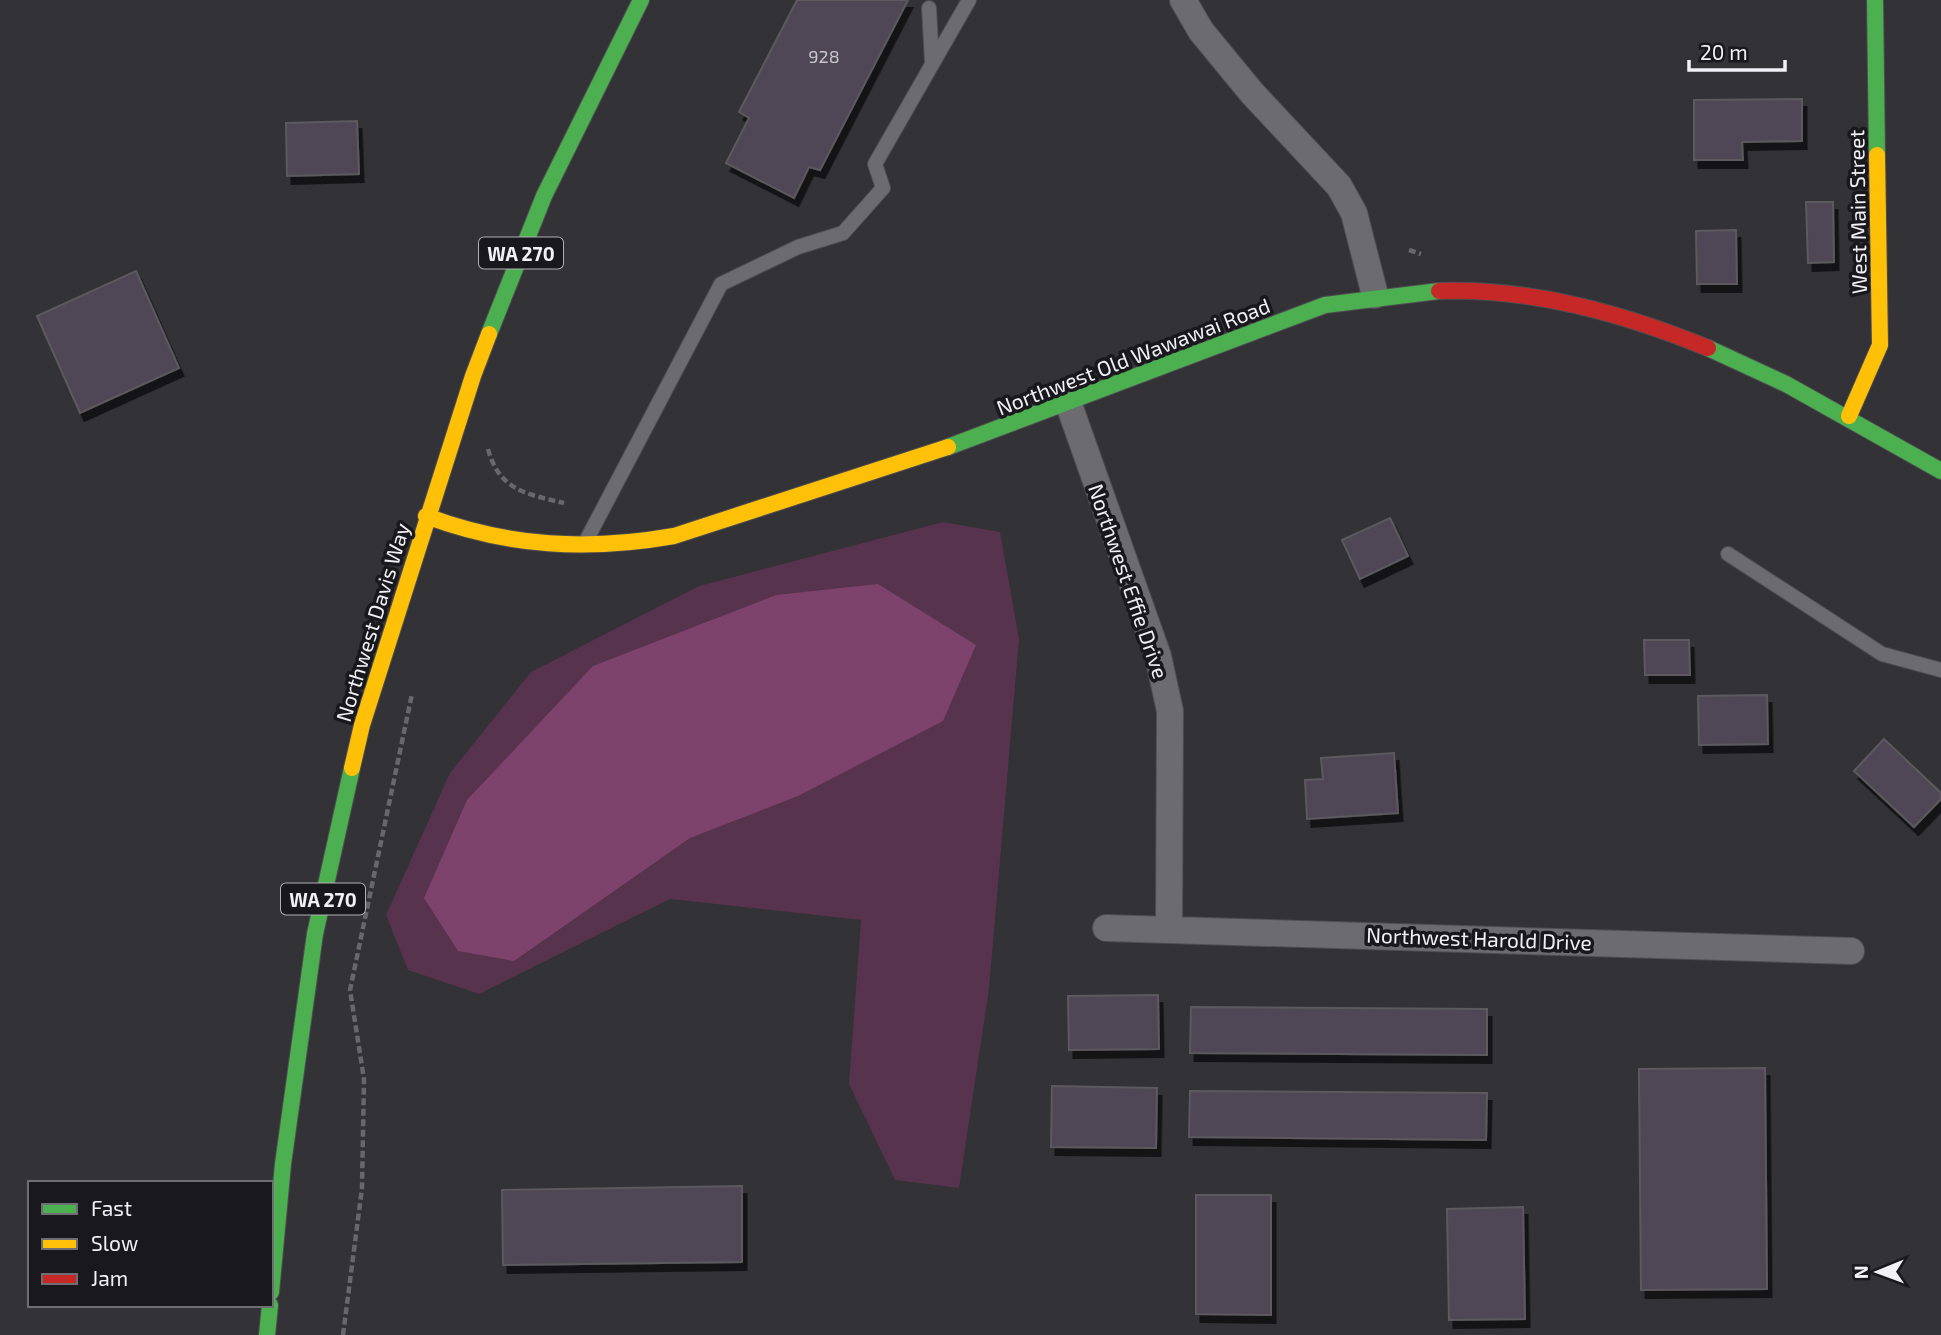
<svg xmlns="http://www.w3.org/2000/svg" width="1941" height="1335" font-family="'Exo 2',sans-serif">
	<defs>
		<filter id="shadow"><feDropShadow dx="4.5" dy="8" stdDeviation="0" flood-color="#0009"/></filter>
	</defs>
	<rect width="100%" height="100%" fill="#323237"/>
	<path fill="#57334d" d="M943 522 1000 532 1019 639 989 989 959 1188 895 1180 849 1084 861 920 670 899 479 994 408 970 386 915 450 773 531 672 699 586Z"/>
	<path fill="#7d436d" d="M878 584 976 645 943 721 798 796 690 838 514 961 458 951 424 898 467 800 593 666 776 595Z"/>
	<path fill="#4f4754" stroke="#5b5a5e" stroke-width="2" filter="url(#shadow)" d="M797 0H908L820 170 809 167 794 198 726 163 749 118 739 112Z
		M1802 99V141L1742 142 1743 160H1694V100Z
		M357 121 359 174 287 176 286 123Z
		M1806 202H1833L1834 262 1808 263Z
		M1736 230 1737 284H1697L1696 231Z
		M136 271 179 368 80 413 37 316Z
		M1390 518 1408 556 1360 579 1342 540Z
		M1644 640H1689L1690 675H1645Z
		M1767 695 1768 744 1699 745 1698 696Z
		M1884 739 1941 793V799L1914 827 1854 771Z
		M1394 753 1398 813 1307 819 1305 780 1323 779 1321 758Z
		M1158 995 1159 1049 1069 1050 1068 996Z
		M1191 1007 1487 1009V1055L1190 1053Z
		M1765 1068 1767 1289 1641 1290 1639 1069Z
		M1052 1086 1157 1088 1156 1148 1051 1147Z
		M1190 1091 1487 1093 1486 1140 1189 1137Z
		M742 1186V1262L503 1265 502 1190Z
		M1196 1195H1271V1315L1196 1314Z
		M1523 1207 1525 1319 1449 1320 1447 1209Z"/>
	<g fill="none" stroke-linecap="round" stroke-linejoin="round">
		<defs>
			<path id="lane" d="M929 8 932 62
				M586 541 721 284 798 247 843 233 883 188 875 164 969 0
				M1728 554 1882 654 1941 670"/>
			<path id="street" d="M1183 0 1201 31 1252 93 1339 186 1354 213 1375 295
				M1069 405 1158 656 1170 711 1169 928
				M1106 928 1851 951"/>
			<path id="fast" d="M1875 0 1877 155
				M489 334 544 196 641 0
				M1708 348 1786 384 1941 471
				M948 447 1325 305 1439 291
				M271 1292 283 1164 315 934 352 768
				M267 1335 270 1305"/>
			<path id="slow" d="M1849 416 1880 345 1877 155
				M426 516C509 547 588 551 674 536L948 447
				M352 768 362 725 473 376 489 334"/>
			<path id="jam" d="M1439 291C1532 288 1622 313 1708 348"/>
		</defs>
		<use href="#lane" stroke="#4e4e52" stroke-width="16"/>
		<use href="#street" stroke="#4e4e52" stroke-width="28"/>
		<use href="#fast" stroke="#4e4e52" stroke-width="18"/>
		<use href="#slow" stroke="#4e4e52" stroke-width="18"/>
		<use href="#jam" stroke="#4e4e52" stroke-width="18"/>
		<path stroke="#68686b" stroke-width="4.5" stroke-dasharray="7 3.5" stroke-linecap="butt" d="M1409 250 1421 254
			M488 449C499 490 526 494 564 503
			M343 1335 362 1188 364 1079 350 990 412 694"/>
		<use href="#lane" stroke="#6c6b6f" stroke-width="14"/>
		<use href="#street" stroke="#6c6b6f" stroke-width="26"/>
		<use href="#fast" stroke="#4caf50" stroke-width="16"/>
		<use href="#slow" stroke="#ffc107" stroke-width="16"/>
		<use href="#jam" stroke="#c62828" stroke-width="16"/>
	</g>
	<g text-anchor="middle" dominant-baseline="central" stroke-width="7" stroke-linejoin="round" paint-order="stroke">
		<g font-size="18" fill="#c8c6ce">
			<text x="824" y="56">928</text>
		</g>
		<g fill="#19181d" stroke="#b0afb6" stroke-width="2">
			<rect x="479" y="237.5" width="84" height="31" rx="5"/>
			<rect x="281" y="883.5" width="84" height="31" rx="5"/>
		</g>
		<g font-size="19" font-weight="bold" fill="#f1f0f7">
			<text x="521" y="253">WA 270</text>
			<text x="323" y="899">WA 270</text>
		</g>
		<g font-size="21" fill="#f1f0f7" stroke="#19181d">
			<text transform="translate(1857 212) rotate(-91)">West Main Street</text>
			<text transform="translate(1133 356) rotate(-21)">Northwest Old Wawawai Road</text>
			<text transform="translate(1129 581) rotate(71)">Northwest Effie Drive</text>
			<text transform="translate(372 622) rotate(-73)">Northwest Davis Way</text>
			<text transform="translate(1479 938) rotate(2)">Northwest Harold Drive</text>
		</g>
	</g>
	<rect x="28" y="1181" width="245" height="126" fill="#19181d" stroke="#6f6e74" stroke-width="2"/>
	<rect x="42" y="1204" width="35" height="10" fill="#4caf50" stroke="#6f6e74" stroke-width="2"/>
	<text x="91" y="1216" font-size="21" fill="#f1f0f7">Fast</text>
	<rect x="42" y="1239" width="35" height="10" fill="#ffc107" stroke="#6f6e74" stroke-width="2"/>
	<text x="91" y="1251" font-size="21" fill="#f1f0f7">Slow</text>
	<rect x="42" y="1274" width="35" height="10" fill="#c62828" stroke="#6f6e74" stroke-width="2"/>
	<text x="91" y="1286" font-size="21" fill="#f1f0f7">Jam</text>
	<g transform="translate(1878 1272) rotate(269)" stroke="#19181d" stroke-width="5" paint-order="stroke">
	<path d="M0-5L12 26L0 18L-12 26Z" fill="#f1f0f7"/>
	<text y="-10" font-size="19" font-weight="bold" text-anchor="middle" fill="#f1f0f7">N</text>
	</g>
	<path d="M1689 60v10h96v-10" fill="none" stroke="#f1f0f7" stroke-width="3.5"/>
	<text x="1700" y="60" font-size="21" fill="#f1f0f7" stroke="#19181d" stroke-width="5" paint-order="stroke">20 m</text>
</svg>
